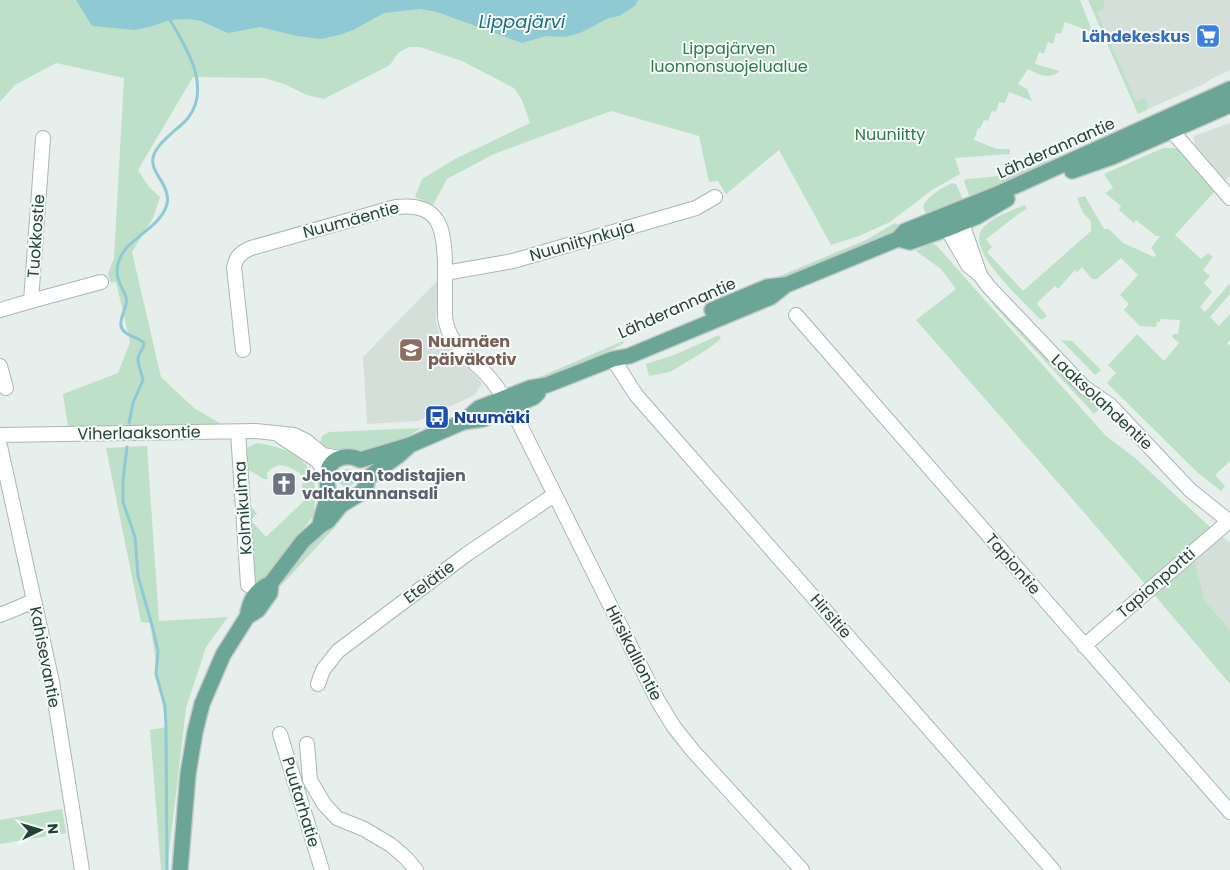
<svg xmlns="http://www.w3.org/2000/svg" width="1230" height="870" font-family="Poppins,sans-serif">
	<rect width="100%" height="100%" fill="#e6efeb"/>
	<path fill="#d4dfda" d="M1097 0H1230V70L1211 79 1204 84 1144 111H1137L1090 3Z
		M1230 123V176L1224 181 1195 149 1194 136Z
		M438 280 436 322 439 332 444 343 482 383 475 395 418 421 367 424 363 357Z
		M1221 536 1230 542V629L1205 601 1194 558Z"/>
	<path fill="#bfe0c8" d="M0 0H1080L1091 28 1089 31 1065 22 1061 34 1056 33 1053 44 1048 42 1044 54 1039 52 1035 64 1060 71C1049 80 1039 75 1028 69L1018 84 1027 89 1032 101 1009 92 1005 103 999 102 996 112 992 111 988 121 984 120 980 129 978 128 974 140 997 149H1010V154L955 158 960 174 932 190 890 222 859 236 831 245 779 150 726 194 718 181 709 182 699 136 611 111 494 154 447 179 433 205 415 197 422 179 455 159 530 123 522 100 514 88 462 61 420 47H409L398 53 390 65 324 99 307 95 284 84 264 78 193 77 138 170 149 187 160 197 153 218 132 252 161 377 194 408 223 425 68 427 63 394 118 373 130 342 116 282 111 283 108 274 114 258 124 78 56 63 15 85 0 102Z
		M1088 0H1104L1103 2 1105 8 1097 13 1136 101 1145 97 1148 105 1147 110 1138 114Z
		M1163 148H1174L1183 151 1216 190 1175 235 1201 259 1208 253 1213 257 1203 270 1210 276 1204 283 1212 292 1200 307 1205 312 1230 283V294L1210 317 1219 326 1230 314V340L1227 343 1230 346V461L1215 475 1225 486 1221 491 1198 473 1107 383 1116 373 1108 365 1137 334 1164 361 1179 343 1172 337 1173 334H1178L1180 320 1160 319V322H1157L1156 327 1140 326 1124 310 1129 304 1120 295 1138 275 1121 258 1097 279H1092L1082 267 1077 272 1075 270 1058 289 1055 286 1039 301 1037 304 1047 316 1043 319H1040C1025 303 971 255 980 233 987 218 1011 211 1025 205L1027 209 1020 213 986 239 992 247 987 252 1023 291 1091 231V221L1083 213 1077 198 1085 196 1104 229H1109L1123 243 1154 257 1156 255 1151 248 1160 236H1156L1136 220 1134 223 1119 210 1121 206 1105 193 1113 188 1104 174Z
		M1062 155 1064 159 970 198 964 181 966 179 991 177 1018 172Z
		M952 183 956 184 964 201 921 217 926 214 923 206C930 194 940 189 952 183Z
		M895 223 901 226V230L785 278 763 283 868 239Z
		M930 243 936 245 1106 436 1134 457 1210 527 1184 551 1194 558 1205 601 1230 629V684L1088 517 916 320 956 289 941 269 916 251Z
		M989 294 1102 407 1094 414 995 307 987 296Z
		M719 335 721 339 705 351 670 372 649 376 646 364 674 355Z
		M1061 340 1072 341 1101 370 1095 375Z
		M623 341 624 343C594 360 562 371 530 384L528 382Z
		M421 428 400 442 369 453 348 450 335 453 319 447 322 436 329 432Z
		M257 443C296 449 321 464 314 508L317 511 254 592 249 503 257 514 251 520 266 537 306 499 301 492 303 483 300 473C286 466 280 460 267 473L268 479H264L245 468 244 449Z
		M147 446 159 621 228 617 206 647 186 708 167 870H161L150 730 166 727 150 623 141 622 106 448Z
		M338 478a9 9 0 1 1 18 0a9 9 0 1 1-18 0Z
		M331 525 335 527 279 588 303 553Z
		M62 809 66 833 0 844V820Z"/>
	<path fill="#8ec9d4" d="M76 0H638L635 6 619 16 609 18 580 33 565 37 546 36 522 43 437 12 420 9 384 13 353 30 339 35 321 39 297 36 260 27 228 33 201 21 188 19 170 20 153 26 135 30 92 26Z"/>
	<g fill="none" stroke-linecap="round" stroke-linejoin="round">
		<path stroke="#8ec9d4" stroke-width="3" d="M129 423 133 403 143 380C142 374 138 366 138 359 138 353 144 349 144 343 138 336 124 337 121 326 119 317 129 306 126 297 123 289 117 281 117 272 117 239 159 233 167 204 171 185 150 173 153 158 155 147 167 138 174 131 179 127 184 123 188 118 212 87 186 47 170 20
			M127 447 123 480V502L135 537 138 576 153 629 158 651 156 674 165 706 166 727 167 870"/>
		<defs>
			<path id="minor" d="M1165 123 1230 198
				M958 212 980 275
				M942 220 968 265 980 275 988 286 1084 387 1110 405 1190 490 1230 522
				M445 273 513 261 696 208 715 197
				M31 301 101 282
				M0 310 31 301 43 138
				M796 315 1230 812
				M243 350 234 267C236 257 241 252 251 248L396 207C440 202 444 228 445 264 445 281 445 299 445 316 447 343 470 357 487 375 496 385 503 396 511 407L658 701 674 727 693 751 802 870
				M613 359 636 395 1053 870
				M0 366 6 388
				M238 432 248 585
				M0 435 256 431 294 435 306 441 323 455 339 458
				M280 436 318 461 327 476
				M0 446 52 682 82 870
				M0 615 34 601
				M1084 646 1229 521
				M318 684 323 670 338 651 467 554 554 495
				M280 734 322 870
				M307 744 310 780 324 804 337 818 364 829 391 845 406 858 416 870"/>
			<path id="major" d="M1072 171 1112 157 1230 105
				M898 239 910 242 947 229 976 217 1007 199
				M712 310 767 287 784 285
				M463 422 479 408 530 388 547 385 613 359 629 356 771 297 786 285 898 239 905 231 995 195 1230 89
				M320 526C321 515 326 506 328 495 329 488 326 483 327 475 328 458 347 453 360 460L410 445 463 422 483 419 534 397 538 393
				M247 617C250 600 255 590 271 583
				M180 870 188 774 195 732 202 704 223 655 247 617 258 610 270 593 271 583 303 541 320 526 328 521 341 505 361 493 366 486 368 478 374 473 398 456 410 445"/>
		</defs>
		<use href="#minor" stroke="#a8b8b2" stroke-width="16"/>
		<use href="#major" stroke="#c2cac8" stroke-width="18"/>
		<use href="#minor" stroke="#fff" stroke-width="14"/>
		<use href="#major" stroke="#6aa596" stroke-width="15"/>
	</g>
	<defs>
		<symbol id="supermarket-square" viewBox="-11 -11 22 22"><rect x="-9" y="-9" width="18" height="18" rx="4" fill="#3f7fe0" stroke="#f7fbf9"/><path d="M-6-5.5h2.5l.6 2H6L4.5 2H-2.5L-4.4-4H-6ZM-1.5 3.2a1.3 1.3 0 1 0 .1 0ZM3 3.2a1.3 1.3 0 1 0 .1 0Z" fill="#fff"/></symbol>
		<symbol id="school-square" viewBox="-11 -11 22 22"><rect x="-9" y="-9" width="18" height="18" rx="4" fill="#8d6e63" stroke="#f7fbf9"/><path d="M0-5L7-2L0 1L-7-2ZM-4 1L0 2.5L4 1V4Q0 6-4 4Z" fill="#fff"/></symbol>
		<symbol id="bus-square" viewBox="-11 -11 22 22"><rect x="-9" y="-9" width="18" height="18" rx="4" fill="#1a4fb4" stroke="#f7fbf9"/><path d="M-5-6H5V4H4V6H2V4H-2V6H-4V4H-5ZM-3.5-4V0h7V-4ZM-3.5 1.2v1.5H-2V1.2ZM2 1.2v1.5H3.5V1.2Z" fill="#fff"/></symbol>
		<symbol id="church-square" viewBox="-11 -11 22 22"><rect x="-9" y="-9" width="18" height="18" rx="4" fill="#6b7280" stroke="#f7fbf9"/><path d="M-1.2-6h2.4v3.5h3.3v2.4h-3.3V6h-2.4V-.1h-3.3v-2.4h3.3Z" fill="#fff"/></symbol>
	</defs>
	<g fill-rule="evenodd">
		<use href="#supermarket-square" x="1194" y="22" width="28" height="28"/>
		<use href="#school-square" x="397" y="336" width="28" height="28"/>
		<use href="#bus-square" x="423" y="403" width="28" height="28"/>
		<use href="#church-square" x="270" y="470" width="28" height="28"/>
	</g>
	<g text-anchor="middle" dominant-baseline="central" stroke-width="4" stroke-linejoin="round" paint-order="stroke">
		<g font-size="16" font-weight="bold" fill="#366cbe" stroke="#f7fbf9" text-anchor="end">
			<text x="1190" y="36">Lähdekeskus</text>
		</g>
		<g font-size="16" fill="#2d7a4b" stroke="#f7fbf9">
			<text x="729" y="48">Lippajärven<tspan x="729" dy="18">luonnonsuojelualue</tspan></text>
			<text x="890" y="134">Nuuniitty</text>
		</g>
		<g font-size="16" fill="#24423a" stroke="#f7fbf9">
			<text transform="translate(1056 148) rotate(-24)">Lähderannantie</text>
			<text transform="translate(351 220) rotate(-15)">Nuumäentie</text>
			<text transform="translate(36 236) rotate(-86)">Tuokkostie</text>
			<text transform="translate(582 241) rotate(-16)">Nuuniitynkuja</text>
			<text transform="translate(677 308) rotate(-24)">Lähderannantie</text>
			<text transform="translate(1102 402) rotate(43)">Laaksolahdentie</text>
			<text transform="translate(139 433) rotate(-1)">Viherlaaksontie</text>
			<text transform="translate(243 508) rotate(-94)">Kolmikulma</text>
			<text transform="translate(1013 564) rotate(49)">Tapiontie</text>
			<text transform="translate(429 582) rotate(-37)">Etelätie</text>
			<text transform="translate(1156 583) rotate(-41)">Tapionportti</text>
			<text transform="translate(831 616) rotate(49)">Hirsitie</text>
			<text transform="translate(634 653) rotate(63)">Hirsikalliontie</text>
			<text transform="translate(45 657) rotate(79)">Kahisevantie</text>
			<text transform="translate(301 802) rotate(73)">Puutarhatie</text>
		</g>
		<g font-size="16" font-weight="bold" fill="#785e54" stroke="#f7fbf9" text-anchor="start">
			<text x="428" y="341">Nuumäen<tspan x="428" dy="18">päiväkotiv</tspan></text>
		</g>
		<g font-size="16" font-weight="bold" fill="#164399" stroke="#f7fbf9" text-anchor="start">
			<text x="454" y="417">Nuumäki</text>
		</g>
		<g font-size="16" font-weight="bold" fill="#5b616d" stroke="#f7fbf9" text-anchor="start">
			<text x="302" y="475">Jehovan todistajien<tspan x="302" dy="18">valtakunnansali</tspan></text>
		</g>
		<g font-size="18" font-style="italic" fill="#1c6f80" stroke="#f7fbf9">
			<text x="522" y="21">Lippajärvi</text>
		</g>
	</g>
	<g transform="translate(40 830) rotate(85)" stroke="#f7fbf9" stroke-width="4" paint-order="stroke">
	<path d="M0-4L9 19L0 12L-9 19Z" fill="#24423a"/>
	<text y="-8" font-size="14" font-weight="bold" text-anchor="middle" fill="#24423a">N</text>
	</g>
</svg>
